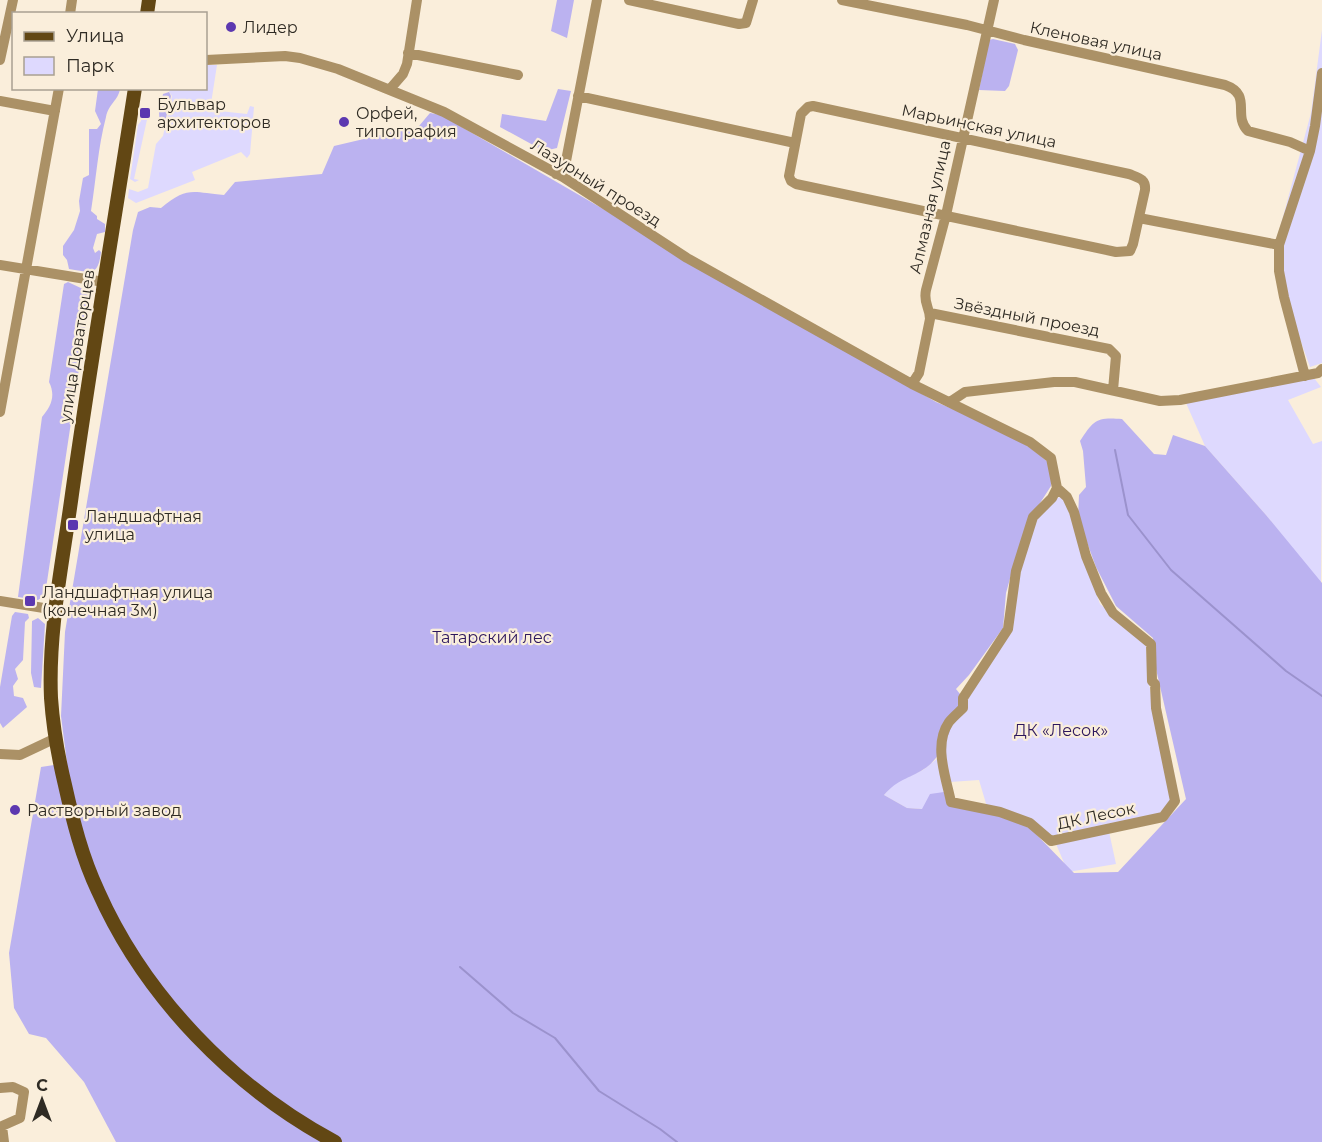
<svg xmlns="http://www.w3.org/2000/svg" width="1322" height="1142" font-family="Montserrat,sans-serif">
	<rect width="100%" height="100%" fill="#faeedb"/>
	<path fill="#ded9fe" d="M1322 30V363L1310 367 1277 275V239L1311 113Z
		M206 65H217L210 110 247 114 250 106 254 107 250 154 247 158 241 152 192 172 195 180 136 203 128 198 129 189 138 192 148 188 156 144 163 136 172 96 169 92 170 89 206 88Z
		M142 114 148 115 134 179 139 180 135 182 130 179 138 125 141 121Z
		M1314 378 1321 387 1288 400 1313 444 1322 441 1321 584 1266 515 1205 446 1186 403Z
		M1063 497 1072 517 1085 562 1100 604 1146 643 1148 678 1171 802 1157 816 1108 827 1116 864 1068 872 1053 837 987 807 979 780 950 782 943 740 1012 626 1018 571 1035 518 1054 498Z
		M938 758 944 792 923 809 907 808 884 795 894 783 923 770Z"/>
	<path fill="#bbb2f0" d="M557 0H574L567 38 551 31Z
		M993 39 1015 44 1018 50 1009 86 1005 91 979 90 989 40Z
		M98 89H120C118 101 109 103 106 117 98 147 96 180 91 211L97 216V219L105 224V232L97 234 93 248 95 253 99 250 101 252C98 278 90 272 69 269L67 260 63 255V246L74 230 80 211 79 201 83 178 89 175V129H97L101 124 95 111Z
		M558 89 571 91 557 148 544 151 500 127 502 114 546 121Z
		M169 92 171 96 164 127H160L159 112 163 94Z
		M430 113 441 115 936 402C973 418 1023 436 1052 466L1051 486 1033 514 1011 575 1006 593 1003 628 969 675 956 689 960 694V703C951 725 945 756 924 769 907 780 899 778 884 795L907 808 922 809 930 794 944 792 947 803 992 812 1030 828 1074 873 1118 872 1186 799 1156 669 1153 638 1116 606 1096 567 1078 518 1079 495 1086 487 1083 451 1080 441C1094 420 1096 417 1122 419L1154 454 1166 455 1173 435 1205 446 1266 515 1322 583V1142H116L84 1082 46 1038 29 1034 14 1008 9 953 41 767 67 763 61 716 65 632 133 230 138 212 150 207 161 208C187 186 192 192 224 195L235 182 322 174 334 146 419 126Z
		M68 282 85 290 90 288 93 292 90 296 45 595 38 600 18 597 42 417C51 406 56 396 49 382L64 284Z
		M15 612 28 614 29 618 25 622 23 660 15 669 18 679 13 686 14 696 23 698 27 707 3 728 0 723V687L12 616Z
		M38 618 45 624 41 688 34 687 31 673 32 621Z"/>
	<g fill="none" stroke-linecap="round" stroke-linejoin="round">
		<path stroke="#9b92cd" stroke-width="2" d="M1115 450 1128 515 1171 570 1286 671 1322 696
			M460 967 513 1013 555 1038 599 1091 660 1129 677 1142"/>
		<path stroke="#ab9166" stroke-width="10" d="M629 0 739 24 746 23 753 0
			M842 0 967 25 1024 40 1225 85C1253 95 1232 115 1248 131L1290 142 1310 151
			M70 14 72 0
			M408 53 518 75
			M0 60 13 0
			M206 60 285 56 300 58 338 69 444 112 563 177 687 258 912 384 1030 442 1051 458 1057 488 1067 497 1074 512 1086 556 1101 593 1113 613 1151 644 1152 681 1155 684 1156 708 1175 801 1163 817 1051 841 1030 823 1000 812 951 802C946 777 933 745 949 722 953 717 959 712 963 708V698L1008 629 1016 571 1033 517 1052 498 1057 488
			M390 89 403 74 407 64 417 0
			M578 96 795 143
			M0 101 55 111
			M813 106 1129 174C1139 178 1146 179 1145 190L1133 244 1130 251 1116 252 796 184 791 181 789 176 801 114 808 107Z
			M556 174 566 161 597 0
			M1139 218 1279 245
			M0 265 104 282
			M930 313 1109 349 1116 356 1113 390
			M1305 376 1284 297 1279 271V245L1310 151 1315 126 1322 73
			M912 384 919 373 930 319C930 307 923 304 926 290L946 215 994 0
			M950 402 965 392 1054 382H1075L1160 401 1180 400 1318 373 1322 369
			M0 412 59 88
			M0 601 56 610
			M0 754 20 755 56 738
			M0 1088 13 1087 24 1092 20 1118 2 1126 4 1142"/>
		<path stroke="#624714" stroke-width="14" d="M147 14 149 0
			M135 88C114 224 91 359 72 494 63 561 48 630 51 698 53 727 58 756 65 785 73 821 82 857 98 891 145 997 234 1088 335 1142"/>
	</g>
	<g fill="#5c38b0" stroke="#faeedb" stroke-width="2">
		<circle cx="231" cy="27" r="6"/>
		<rect x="139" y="107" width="12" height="12" rx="3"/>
		<circle cx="344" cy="122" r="6"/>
		<rect x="67" y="519" width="12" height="12" rx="3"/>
		<rect x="24" y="595" width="12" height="12" rx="3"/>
		<circle cx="15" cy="810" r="6"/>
	</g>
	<g text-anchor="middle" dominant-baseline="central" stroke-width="4.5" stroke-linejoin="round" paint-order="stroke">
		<g font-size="16" fill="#2f2b24" stroke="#faeedb" text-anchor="start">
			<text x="243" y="27">Лидер</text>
			<text x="157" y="104">Бульвар<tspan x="157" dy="18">архитекторов</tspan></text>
			<text x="356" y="113">Орфей,<tspan x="356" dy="18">типография</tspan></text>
			<text x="85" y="516">Ландшафтная<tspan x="85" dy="18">улица</tspan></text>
			<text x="42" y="592">Ландшафтная улица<tspan x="42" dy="18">(конечная 3м)</tspan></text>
			<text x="27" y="810">Растворный завод</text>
		</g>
		<g font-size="16" fill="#2f2b24" stroke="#faeedb">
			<text transform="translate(1096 41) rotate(12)">Кленовая улица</text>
			<text transform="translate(979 126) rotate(12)">Марьинская улица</text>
			<text transform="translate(596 183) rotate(32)">Лазурный проезд</text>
			<text transform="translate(930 207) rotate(-77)">Алмазная улица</text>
			<text transform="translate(1027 317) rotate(11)">Звёздный проезд</text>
			<text transform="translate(77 346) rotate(-81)">улица Доваторцев</text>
			<text transform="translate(1096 816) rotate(-12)">ДК Лесок</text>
		</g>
		<g font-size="16" fill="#2d175d" stroke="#faeedb">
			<text x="492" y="637">Татарский лес</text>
			<text x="1061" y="730">ДК «Лесок»</text>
		</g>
	</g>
	<rect x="12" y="12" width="195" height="78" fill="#faeedb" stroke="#a9a092" stroke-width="1.5"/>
	<rect x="24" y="32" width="30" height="9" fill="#624714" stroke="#a9a092" stroke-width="1.5"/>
	<text x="66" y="42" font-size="18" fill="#2f2b24">Улица</text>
	<rect x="24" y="57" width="30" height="18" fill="#ded9fe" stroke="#a9a092" stroke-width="1.5"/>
	<text x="66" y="72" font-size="18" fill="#2f2b24">Парк</text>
	<g transform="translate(42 1100)" stroke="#faeedb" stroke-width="4.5" paint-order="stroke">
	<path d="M0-4.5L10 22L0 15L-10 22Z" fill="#2f2b24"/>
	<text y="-9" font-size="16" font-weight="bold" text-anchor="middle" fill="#2f2b24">С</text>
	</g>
</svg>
